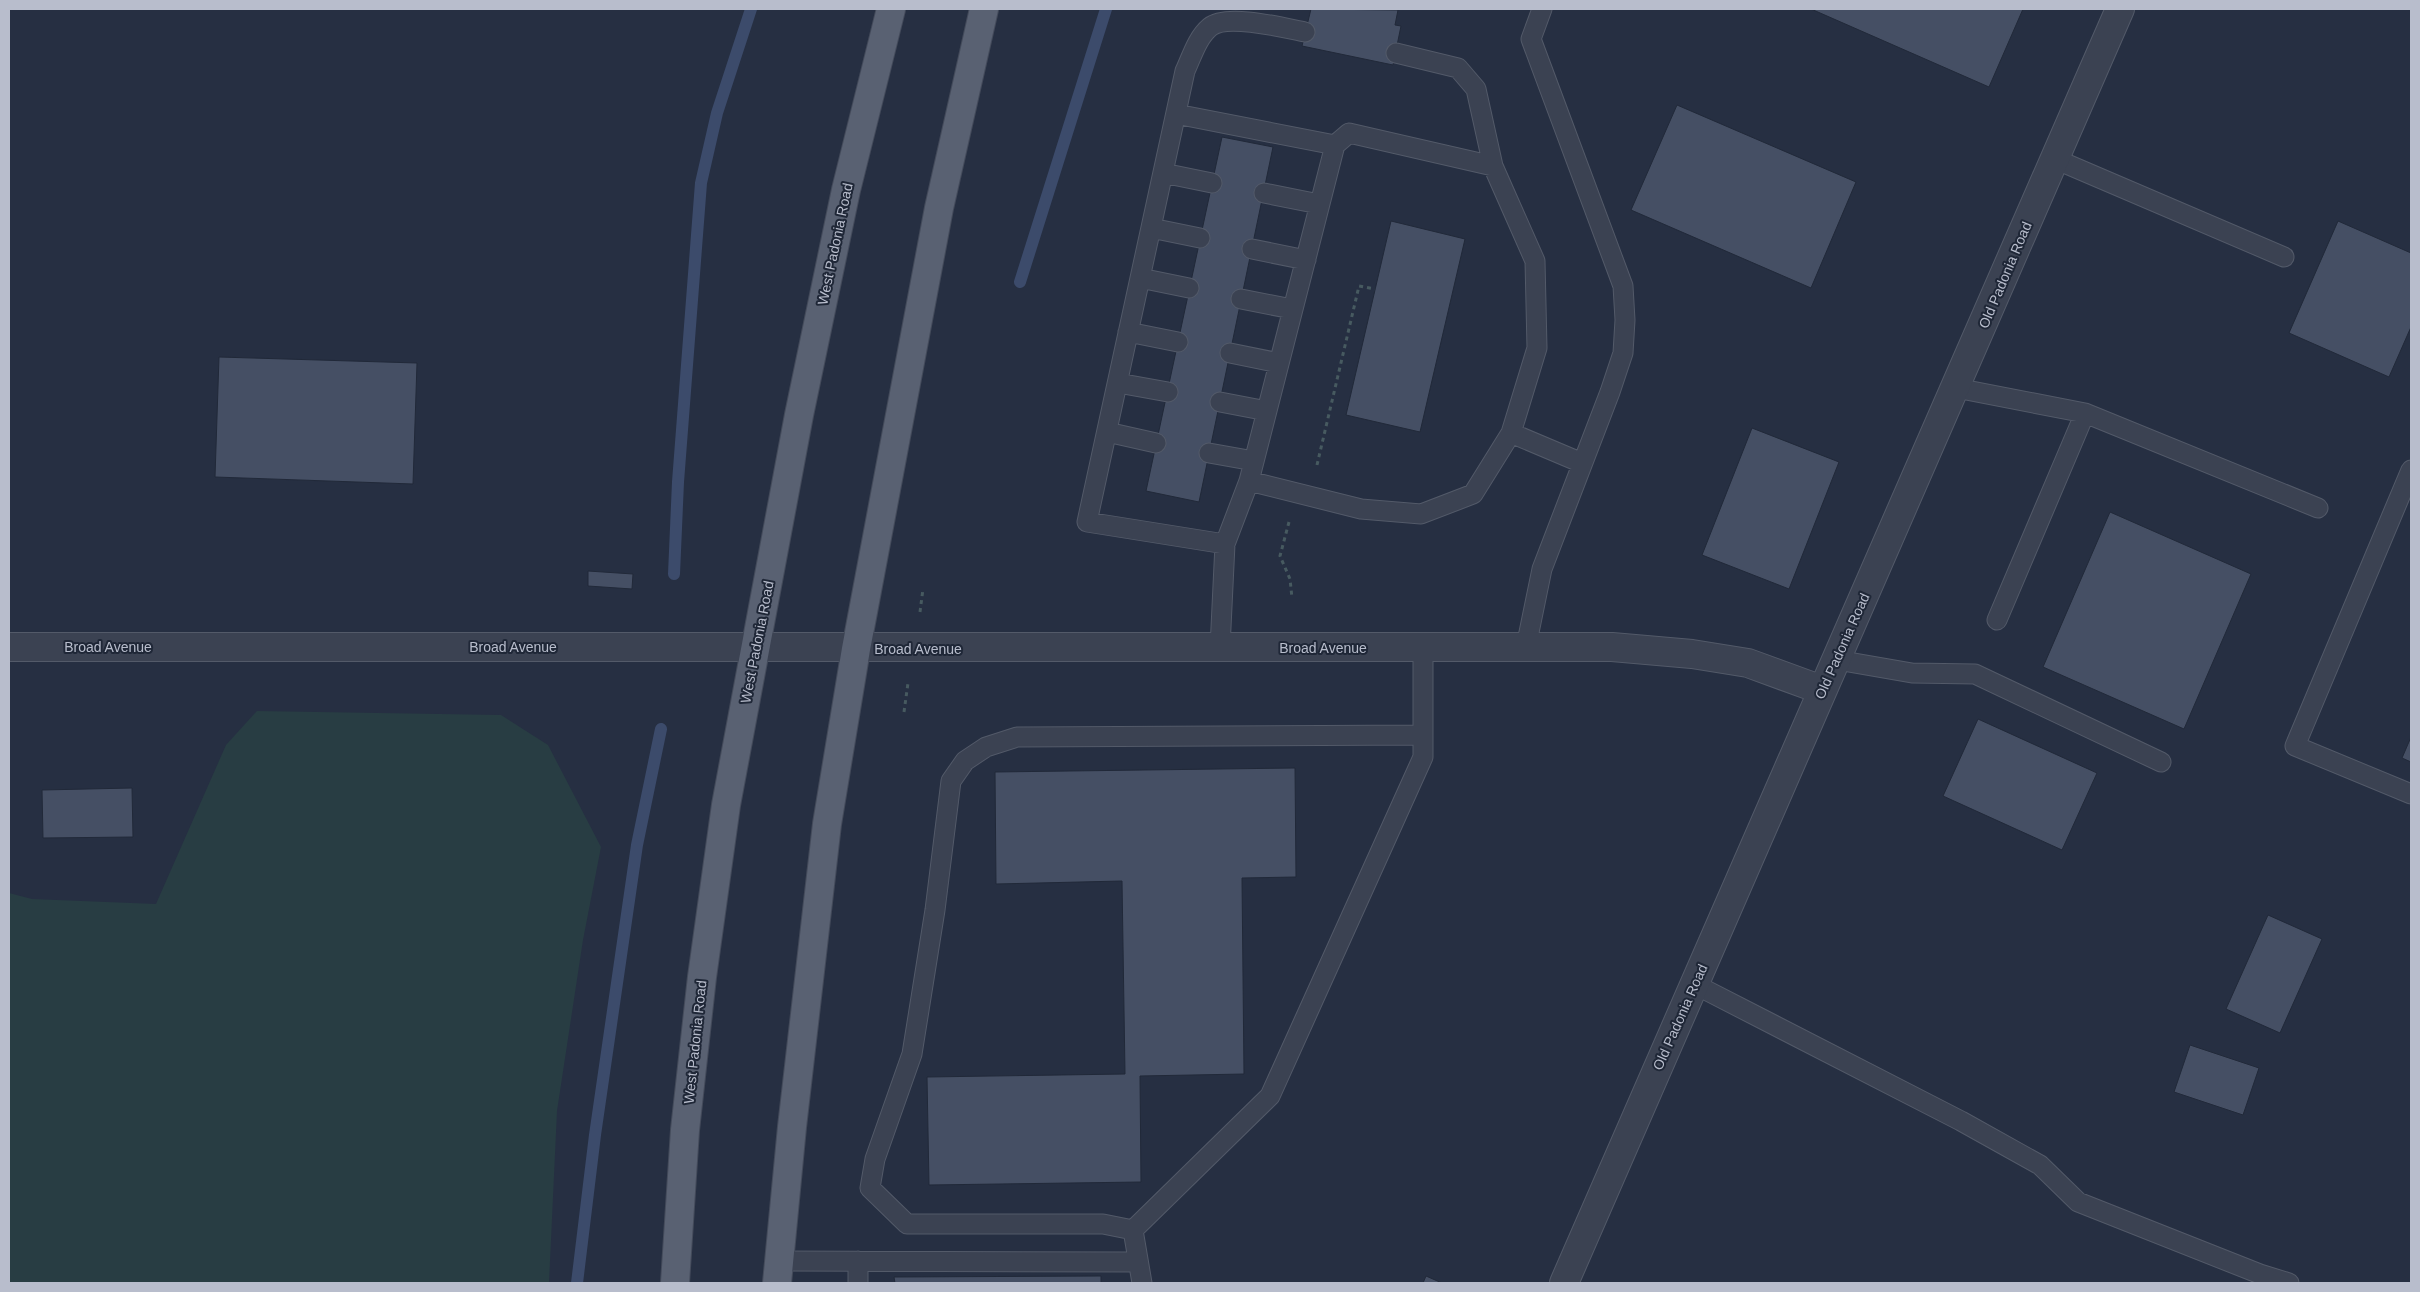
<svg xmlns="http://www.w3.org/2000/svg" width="2420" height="1292" font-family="Helvetica,sans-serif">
	<rect width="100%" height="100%" fill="#262f42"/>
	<path fill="#283d43" d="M257 711 501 715 548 745 601 847 583 940 557 1111 549 1283H9V893L32 899 156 904 226 745Z"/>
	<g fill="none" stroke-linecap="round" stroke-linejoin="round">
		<path stroke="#3c4b6b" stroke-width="12" d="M1020 282 1106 9
			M674 574 678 482 701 183 717 113 751 9
			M577 1283 595 1135 637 845 661 729"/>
	</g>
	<path fill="#454f64" stroke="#212939" d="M1311 9 1398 10 1395 25 1401 26 1393 65 1302 46Z
		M1811 9H2023L1989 87Z
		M1677 105 1856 182 1811 288 1631 210Z
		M1222 137 1273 147 1199 502 1146 491Z
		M1391 221 1465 239 1420 432 1346 415Z
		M2338 221 2411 253V327L2389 377 2289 333Z
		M219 357 417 363 413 484 215 477Z
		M1752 428 1839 462 1789 589 1702 555Z
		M2110 512 2251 574 2184 729 2043 667Z
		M588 571 633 574 632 589 588 586Z
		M1978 719 2097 773 2062 850 1943 796Z
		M2411 737V762L2402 758Z
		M1295 768 1296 877 1242 878 1244 1074 1140 1076 1141 1182 929 1185 927 1077 1125 1074 1122 881 996 884 995 772Z
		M132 788 133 837 43 838 42 790Z
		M2268 915 2322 939 2280 1033 2226 1009Z
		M2190 1045 2259 1068 2243 1115 2174 1092Z
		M1101 1276V1283H895L894 1277Z
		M1426 1276 1442 1283H1423Z"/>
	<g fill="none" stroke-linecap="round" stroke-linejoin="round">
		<defs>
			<path id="service" d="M1396 53 1458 68 1476 89 1493 166
				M1176 114 1335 145
				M2055 159 2284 257
				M1163 173 1212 183
				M1264 193 1319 204
				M1151 228 1200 238
				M1252 249 1306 260
				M1140 278 1189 288
				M1241 299 1292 309
				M1128 332 1178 342
				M1230 353 1279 363
				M1118 383 1168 392
				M1956 388 2085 413 2318 508
				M1220 402 1267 411
				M1107 432 1156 443
				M1209 453 1254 461
				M2411 470 2295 746 2411 794
				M1249 481 1361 509 1421 514 1473 494 1511 433
				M1225 544 1087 522 1185 71C1192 56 1197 38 1210 27 1227 13 1284 28 1305 32
				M1997 620 2085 413
				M1526 647 1542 569 1610 392 1623 353 1625 320 1623 286 1531 39 1542 9
				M1220 648 1225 544 1249 481 1335 145 1349 133 1493 166 1535 261 1537 348 1511 433 1582 463
				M1837 660 1912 673 1975 674 2161 762
				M1694 984 1961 1121 2040 1165 2078 1202 2260 1274 2289 1283
				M1133 1230 1103 1224H907L870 1188 875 1159 912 1054 935 910 951 781 965 761 986 747 1017 737 1423 735
				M779 1261 1138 1262
				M858 1261V1283
				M1142 1283 1133 1230 1270 1096 1423 757V647"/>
			<path id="minor" d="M9 647H1612L1692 654 1748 663 1822 690
				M1564 1283 2120 9"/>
			<path id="primary" d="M675 1283 685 1130 702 977 726 805 799 415 846 190 891 9
				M777 1283 792 1127 827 824 856 649 939 208 984 9"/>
		</defs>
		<use href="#service" stroke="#535a69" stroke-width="21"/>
		<use href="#minor" stroke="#535a69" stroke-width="30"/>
		<use href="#primary" stroke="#444b5b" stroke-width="30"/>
		<path stroke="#475a60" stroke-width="3" stroke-dasharray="4 4" stroke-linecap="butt" d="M1317 465 1359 286 1375 289
			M1289 522 1280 556 1290 579 1292 598
			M920 612 923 589
			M904 712 908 683"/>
		<use href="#service" stroke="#3b4252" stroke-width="19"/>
		<use href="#minor" stroke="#3b4252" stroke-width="28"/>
		<use href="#primary" stroke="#596172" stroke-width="28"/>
	</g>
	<g text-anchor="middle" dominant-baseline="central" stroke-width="4" stroke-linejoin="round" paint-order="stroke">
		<g font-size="14" fill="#b8bdcc" stroke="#1f2737">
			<text transform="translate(835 244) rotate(-78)">West Padonia Road</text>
			<text transform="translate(2005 275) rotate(-67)">Old Padonia Road</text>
			<text transform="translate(757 642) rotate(-79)">West Padonia Road</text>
			<text transform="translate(1842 646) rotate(-66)">Old Padonia Road</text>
			<text x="108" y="647">Broad Avenue</text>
			<text x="513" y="647">Broad Avenue</text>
			<text x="1323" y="648">Broad Avenue</text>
			<text x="918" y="649">Broad Avenue</text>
			<text transform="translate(1680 1017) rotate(-66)">Old Padonia Road</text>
			<text transform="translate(695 1042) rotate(-84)">West Padonia Road</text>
		</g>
	</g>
	<rect width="2420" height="1292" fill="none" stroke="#b8bdcc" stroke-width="20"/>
</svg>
